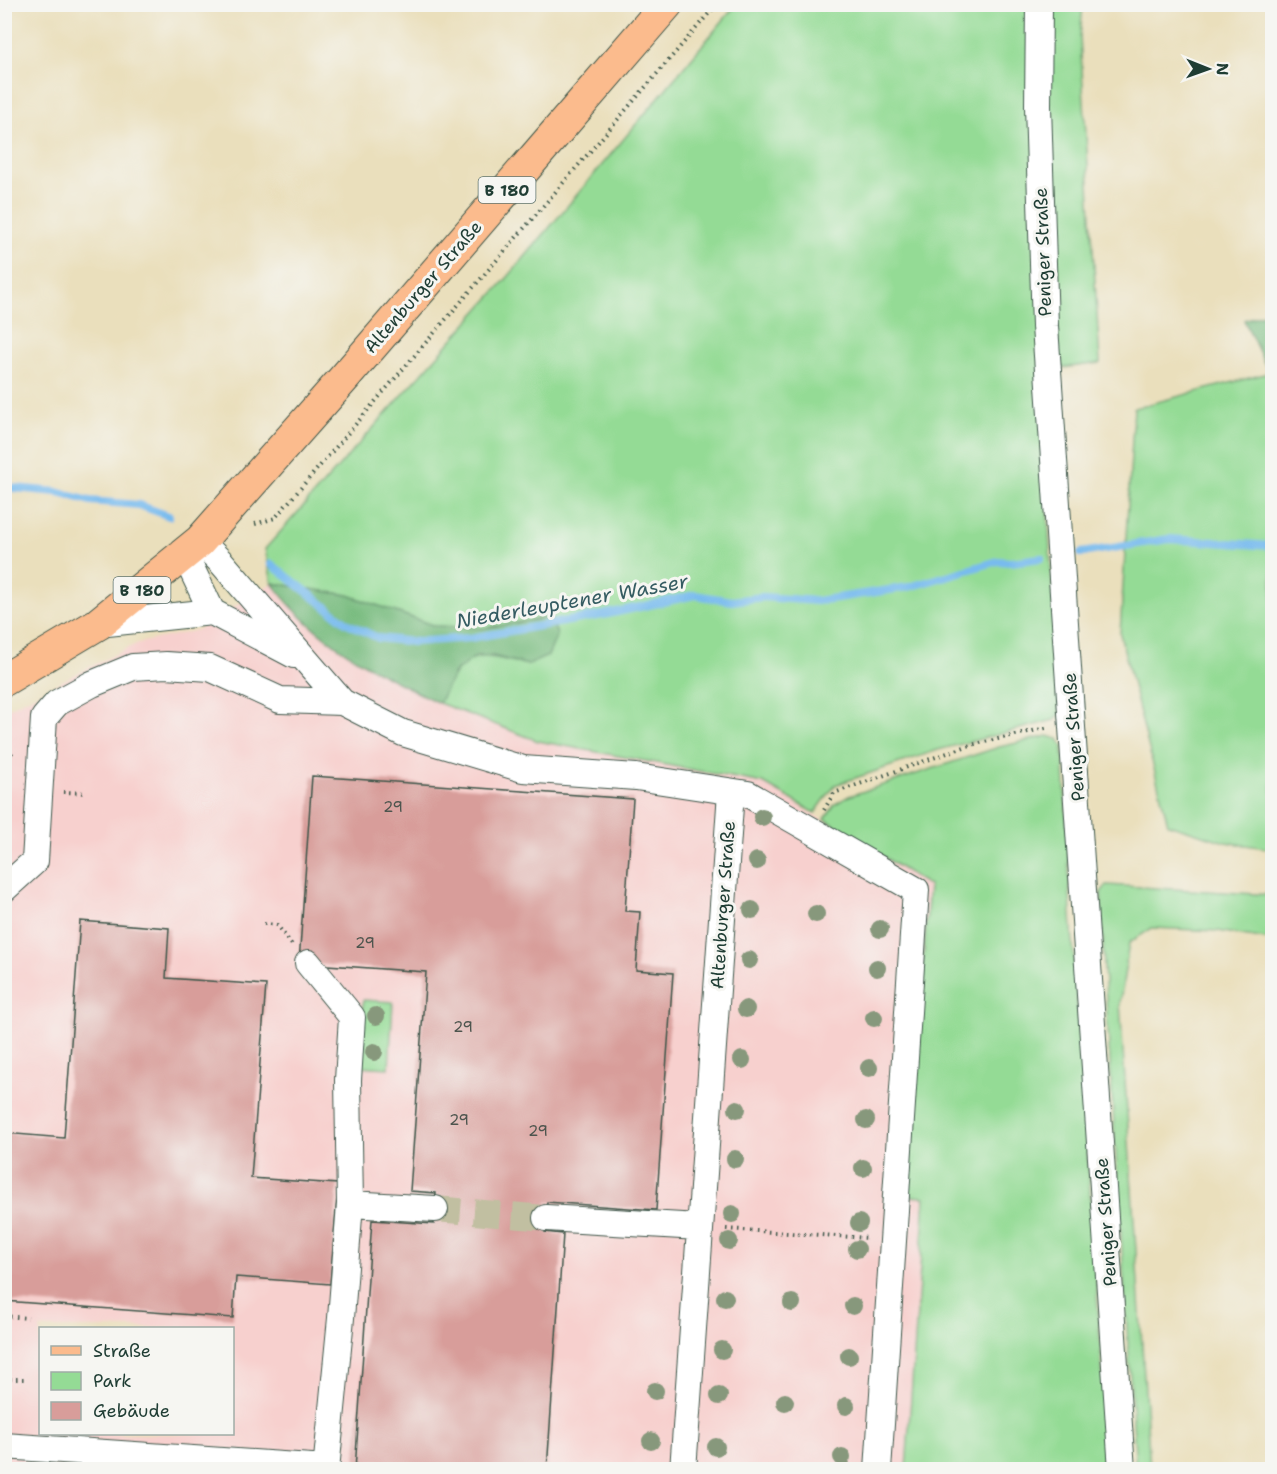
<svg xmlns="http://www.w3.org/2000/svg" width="1277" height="1474" font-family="'Shantell Sans',sans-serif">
	<rect width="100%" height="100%" fill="#f6f6f2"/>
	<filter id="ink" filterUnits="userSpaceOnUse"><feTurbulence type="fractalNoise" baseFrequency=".0167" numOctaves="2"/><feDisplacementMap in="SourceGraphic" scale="12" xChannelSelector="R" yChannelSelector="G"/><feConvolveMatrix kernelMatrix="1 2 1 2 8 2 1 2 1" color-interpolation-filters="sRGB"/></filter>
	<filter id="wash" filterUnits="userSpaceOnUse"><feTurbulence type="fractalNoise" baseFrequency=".008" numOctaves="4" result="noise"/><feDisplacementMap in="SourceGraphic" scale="24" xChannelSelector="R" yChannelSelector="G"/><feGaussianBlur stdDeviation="1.35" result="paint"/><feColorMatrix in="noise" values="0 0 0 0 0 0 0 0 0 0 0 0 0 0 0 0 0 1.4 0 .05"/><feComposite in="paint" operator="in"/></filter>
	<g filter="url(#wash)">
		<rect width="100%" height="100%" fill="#eadfbc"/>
		<path fill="#f7d0ce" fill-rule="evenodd" d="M272 583 286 603 439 703 538 741 763 783 929 886 905 1196H925L906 1469 5 1470V710L138 643 197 630ZM40 1328H232V1434H40Z"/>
		<path fill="#94db95" stroke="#5a8c64" stroke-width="1.5" d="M736 5H1083L1080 37 1100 363 1039 371 1060 715 1054 720 938 750 835 785 815 813 763 783 538 741 439 703C465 649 473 652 528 665L551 617 484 628 435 626 348 595 272 583 265 549 508 277Z
			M1272 372V849L1225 842 1168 824 1120 634 1134 408Z
			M1048 736 1058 739 1063 746 1071 915 1109 1469H906L925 1197 905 1196 929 886 825 819 835 804 849 796 999 747Z
			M1107 885 1272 895V940L1218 931 1152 928 1129 943 1120 1003 1150 1469H1136L1104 968 1101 892Z
			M363 1000 393 1002 389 1068 359 1066Z"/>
		<path fill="#77bb7e" stroke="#4b7c59" stroke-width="1.5" d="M1272 311V372L1269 373 1244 320Z
			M272 583 348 595 435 626 484 628 551 617 557 635 548 656 528 665 493 656H476L454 673 439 703C375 672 315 642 272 583Z"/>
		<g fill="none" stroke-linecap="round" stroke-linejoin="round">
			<path stroke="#78bbee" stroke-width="8" d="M4 487 57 492 90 501 139 505 169 516
				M1081 553 1169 539 1272 546
				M271 564 347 623 378 638 413 642 470 638 603 615 695 595 732 601 763 597 817 601 909 587 998 561 1011 562 1041 558"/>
		</g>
		<g id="blocks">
			<path fill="#d89d9a" d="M312 776 633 799 625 911 640 912 636 970 673 973 656 1210 547 1202 545 1232 563 1234 547 1470H355L372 1220 434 1224 436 1193 410 1191 426 972 299 963Z
				M80 921 169 928 166 978 266 985 251 1178 338 1184 330 1284 236 1277 233 1318 4 1301V1133L64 1138Z"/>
		</g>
	</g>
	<g filter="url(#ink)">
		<use href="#blocks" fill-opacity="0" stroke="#3d5548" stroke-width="1.5"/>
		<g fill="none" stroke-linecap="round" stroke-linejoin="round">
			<path stroke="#c1bfa1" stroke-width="26" stroke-dasharray="26 13" stroke-linecap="butt" d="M435 1209 546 1218"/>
			<defs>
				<path id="minor" d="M1039 4 1038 106 1045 326 1122 1470
					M200 541 222 563 342 702 403 733 523 769 636 777 748 794 916 890 878 1470
					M185 555 212 612 294 655
					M98 624 212 612
					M4 889 35 861 44 718 57 703 92 684 133 667 166 665 210 668 280 700 342 702
					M308 963 352 1017 348 1080 350 1204 341 1318 326 1470
					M350 1204 435 1209
					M546 1218 699 1227
					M4 1446 326 1468
					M683 1470 731 792"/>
				<path id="major" d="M4 680 98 624 200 541 346 376 667 4"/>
			</defs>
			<use href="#minor" stroke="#3d5548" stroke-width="28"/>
			<use href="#major" stroke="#3d5548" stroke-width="34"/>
			<path stroke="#3d5548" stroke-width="4" stroke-dasharray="1.5 4.5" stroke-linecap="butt" d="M255 524 275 518 717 4
				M4 744 15 758
				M63 792 86 793
				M824 810 834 793 967 746 1046 728
				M264 924 277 925 292 945
				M726 1229 868 1238
				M4 1316 28 1318
				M4 1379H24"/>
			<use href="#minor" stroke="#fff" stroke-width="26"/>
			<use href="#major" stroke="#fbbb8d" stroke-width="32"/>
		</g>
		<g fill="#87987c">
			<circle cx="762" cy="817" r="9"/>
			<circle cx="757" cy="861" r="9"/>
			<circle cx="752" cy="910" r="9"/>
			<circle cx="816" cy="914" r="9"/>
			<circle cx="880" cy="929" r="9"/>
			<circle cx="749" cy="960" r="9"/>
			<circle cx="877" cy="968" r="9"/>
			<circle cx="746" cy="1009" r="9"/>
			<circle cx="376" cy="1016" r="9"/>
			<circle cx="874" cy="1018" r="9"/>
			<circle cx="374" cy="1052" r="9"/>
			<circle cx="742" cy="1060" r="9"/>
			<circle cx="869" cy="1068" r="9"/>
			<circle cx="737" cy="1109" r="9"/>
			<circle cx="866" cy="1120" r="9"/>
			<circle cx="735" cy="1159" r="9"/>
			<circle cx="863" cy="1168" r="9"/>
			<circle cx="732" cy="1214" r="9"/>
			<circle cx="859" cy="1223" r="9"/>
			<circle cx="729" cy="1241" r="9"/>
			<circle cx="857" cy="1249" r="9"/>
			<circle cx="725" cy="1298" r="9"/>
			<circle cx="792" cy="1303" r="9"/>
			<circle cx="853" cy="1306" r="9"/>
			<circle cx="722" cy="1350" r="9"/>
			<circle cx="849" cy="1356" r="9"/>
			<circle cx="655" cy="1391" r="9"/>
			<circle cx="719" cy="1396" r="9"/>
			<circle cx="785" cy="1402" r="9"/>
			<circle cx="846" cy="1406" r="9"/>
			<circle cx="651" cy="1441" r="9"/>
			<circle cx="716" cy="1447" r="9"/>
			<circle cx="842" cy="1457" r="9"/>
		</g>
	</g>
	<g text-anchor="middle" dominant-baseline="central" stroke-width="6" stroke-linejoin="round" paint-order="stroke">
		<g font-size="15" fill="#4d554e">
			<text x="393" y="807">29</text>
			<text x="365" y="943">29</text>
			<text x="463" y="1027">29</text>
			<text x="459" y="1120">29</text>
			<text x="538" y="1131">29</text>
		</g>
		<g fill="#f6f6f2" stroke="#60746d" stroke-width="1.5">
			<rect x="478.5" y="177" width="57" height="26" rx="4.5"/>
			<rect x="113.5" y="577" width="57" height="26" rx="4.5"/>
		</g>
		<g font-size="16" font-weight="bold" fill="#1f3d34">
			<text x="507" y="190">B 180</text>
			<text x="142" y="590">B 180</text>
		</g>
		<g font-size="18" fill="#1f3d34" stroke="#f6f6f2">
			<text transform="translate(1043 252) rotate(-92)">Peniger Straße</text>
			<text transform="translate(423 287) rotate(-49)">Altenburger Straße</text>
			<text transform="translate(1074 737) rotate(-94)">Peniger Straße</text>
			<text transform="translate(723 905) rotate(-86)">Altenburger Straße</text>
			<text transform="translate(1106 1222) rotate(-94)">Peniger Straße</text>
		</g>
		<g font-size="20" font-style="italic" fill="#355c62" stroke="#f6f6f2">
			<text transform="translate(572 601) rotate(-10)">Niederleuptener Wasser</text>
		</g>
	</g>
	<rect width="1277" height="1474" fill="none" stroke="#f6f6f2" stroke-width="24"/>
	<rect x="39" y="1327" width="195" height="108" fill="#f6f6f2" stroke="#a0aca6" stroke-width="1.5"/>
	<rect x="51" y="1346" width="30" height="9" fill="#fbbb8d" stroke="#a0aca6" stroke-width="1.5"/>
	<text x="93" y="1357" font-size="18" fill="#1f3d34">Straße</text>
	<rect x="51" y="1372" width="30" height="18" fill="#94db95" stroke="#a0aca6" stroke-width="1.5"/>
	<text x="93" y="1387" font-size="18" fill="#1f3d34">Park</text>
	<rect x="51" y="1402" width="30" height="18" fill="#d89d9a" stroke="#a0aca6" stroke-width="1.5"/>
	<text x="93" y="1417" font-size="18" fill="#1f3d34">Gebäude</text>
	<g transform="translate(1208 69) rotate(91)" stroke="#f6f6f2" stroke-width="4.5" paint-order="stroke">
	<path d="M0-4.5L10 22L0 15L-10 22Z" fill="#1f3d34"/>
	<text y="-9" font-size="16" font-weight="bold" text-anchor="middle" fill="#1f3d34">N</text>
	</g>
</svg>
